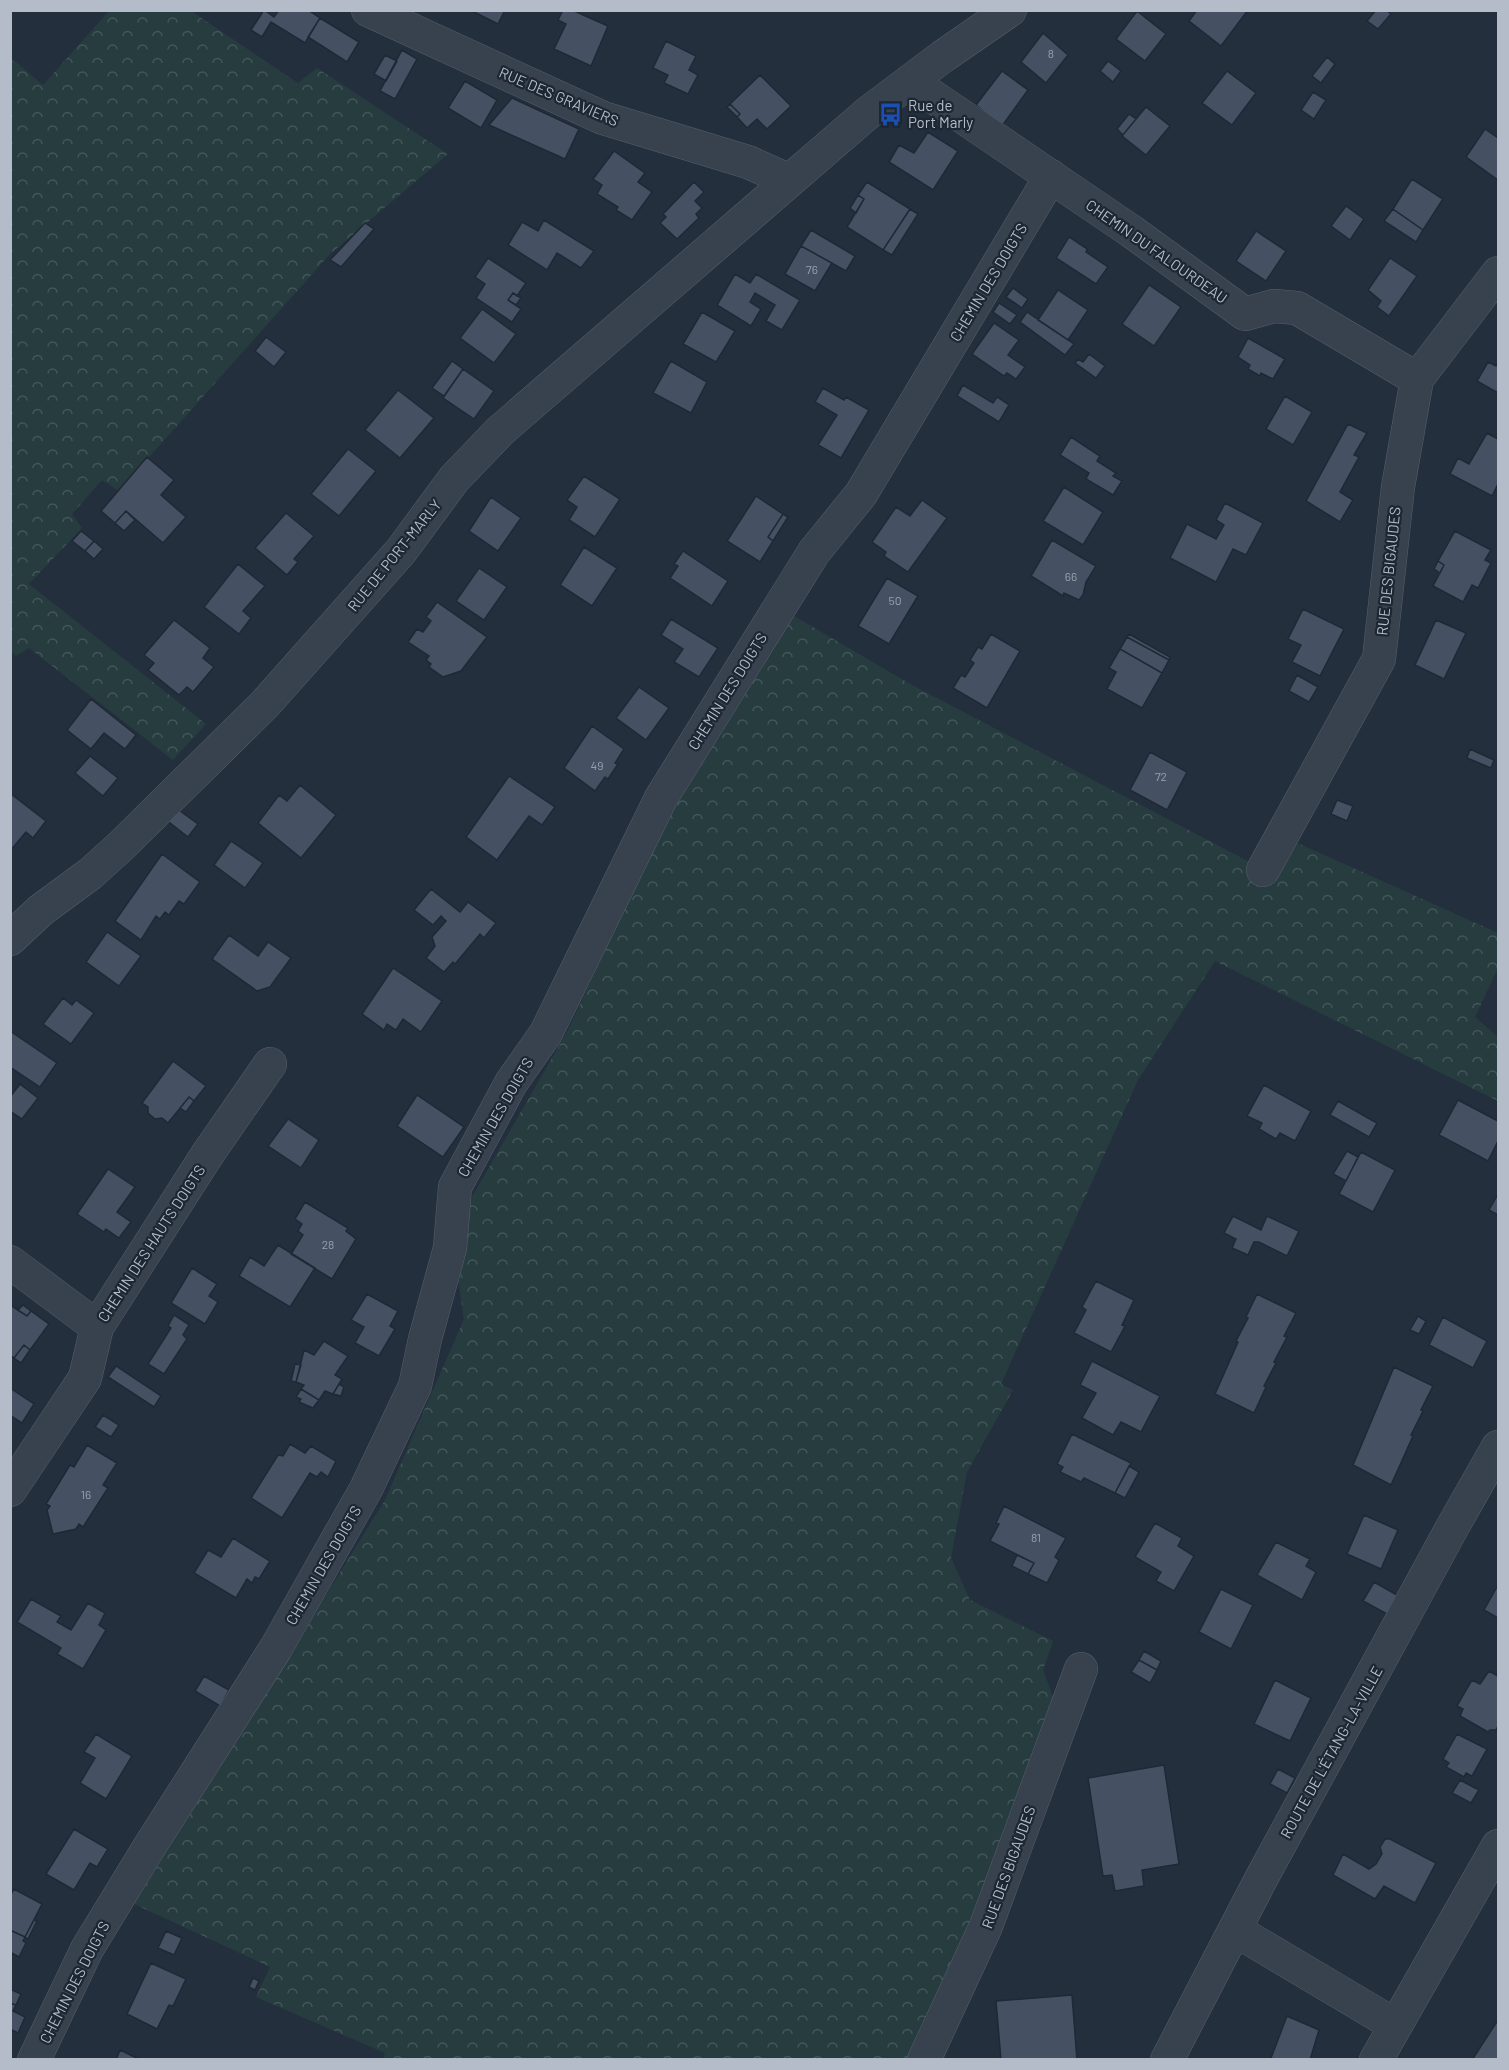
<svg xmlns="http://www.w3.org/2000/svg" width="1509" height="2070" font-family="Barlow,sans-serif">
	<defs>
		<pattern id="forest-crowns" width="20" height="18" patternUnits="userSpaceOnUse" patternTransform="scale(1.5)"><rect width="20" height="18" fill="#263c3f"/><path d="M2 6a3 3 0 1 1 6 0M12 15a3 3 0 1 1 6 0" fill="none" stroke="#435659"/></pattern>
	</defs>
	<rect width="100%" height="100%" fill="#242f3e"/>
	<path fill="url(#forest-crowns)" d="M109 11H191L298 83 317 68 448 154 330 254 119 491 102 480 72 514 82 528 29 584 206 724 173 760 29 648 16 656 11 652 10 57 43 85Z
		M794 616 912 685 1263 869 1293 841 1498 933V968L1475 1017 1498 1037V1101L1215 961 1138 1080 1001 1384 1013 1390 967 1472 951 1558 970 1600 1053 1641 1043 1670 1059 1713 914 2059H383L385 2053 256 1997 270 1967 134 1904 385 1500 464 1319 455 1260 469 1202 567 1032 674 803Z"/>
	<path fill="#455162" stroke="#1f2835" stroke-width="1.5" d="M264 10 274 17 279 10H308L320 18 305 43 271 22 262 37 251 30Z
		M470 10H505L498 24Z
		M563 10H572L608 26 591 66 554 49 566 24 558 20Z
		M1197 10H1248L1221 46 1189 21Z
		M1376 10H1386L1391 14 1378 29 1367 21Z
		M1137 11 1166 34 1145 61 1116 39Z
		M320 18 359 42 347 62 308 37Z
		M1043 33 1068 55 1046 83 1021 62Z
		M666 41 696 56 689 70 698 75 688 94 664 83 668 75 653 68Z
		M402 50 417 59 395 99 380 91Z
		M385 55 397 61 386 81 374 74Z
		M1327 57 1335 64 1321 83 1312 76Z
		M1108 61 1121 71 1113 82 1100 71Z
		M1002 71 1028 90 1002 126 976 105Z
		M1227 71 1256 93 1232 125 1202 103Z
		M760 75 791 106 767 129 757 119 747 128 737 117 740 114 730 104Z
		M465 81 497 100 481 128 448 108Z
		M1313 92 1326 100 1314 119 1301 110Z
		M512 98 579 129 565 159 489 125Z
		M730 104 740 114 737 117 727 107Z
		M1146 107 1170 126 1146 155 1122 136Z
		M1129 114 1136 119 1123 135 1117 129Z
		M1485 129 1498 138V180L1466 157Z
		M928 132 958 151 933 190 889 162 899 145 914 153Z
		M614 151 645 173 638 182 652 192 632 220 616 210 618 207 597 194 602 185 593 179Z
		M1412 179 1443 199 1423 230 1393 209Z
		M694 182 704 192 695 201 702 208 696 214 699 218 677 239 660 223 666 217 663 214Z
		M867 182 910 209 883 250 847 227 864 199 858 195Z
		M858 195 864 199 856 213 850 208Z
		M1346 206 1364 219 1350 240 1331 226Z
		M910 209 918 214 892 255 883 250Z
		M1393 209 1423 230 1416 242 1384 221Z
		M544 220 594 251 581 268 557 253 547 270 508 245 522 222 538 231Z
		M365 223 374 229 341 267 330 260Z
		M811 230 855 256 846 271 801 246Z
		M1256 231 1286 251 1266 281 1236 261Z
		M1069 237 1087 249 1086 252 1108 267 1096 284 1056 258Z
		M801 246 832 263 815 291 785 274Z
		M488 258 526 283 517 296 513 293 508 300 521 309 512 322 476 298 485 284 475 277Z
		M1390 258 1417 276 1389 316 1377 307 1381 301 1368 290Z
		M735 274 750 283 756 274 800 300 782 330 766 321 775 305 755 293 750 302 761 309 751 326 717 305Z
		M1149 285 1181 307 1154 346 1122 324Z
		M1013 288 1028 299 1022 308 1006 297Z
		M1058 290 1088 310 1068 340 1038 320Z
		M513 293 521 298 516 305 508 300Z
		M999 303 1017 315 1010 324 993 312Z
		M482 309 516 334 494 363 460 338Z
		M702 312 735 331 716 362 683 344Z
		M1027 312 1074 344 1065 355 1020 322Z
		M994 323 1019 340 1008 355 1025 367 1016 379 1007 373 1004 376 972 354Z
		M266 337 286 352 274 367 255 351Z
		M1248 338 1285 359 1273 379 1261 373 1260 376 1248 369 1250 365 1238 357Z
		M1089 354 1105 366 1096 378 1075 363 1078 359 1083 362Z
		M452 361 463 369 444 396 432 388Z
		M671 361 707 382 691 413 653 393Z
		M1498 361V393L1477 381 1488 362 1496 366Z
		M463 369 494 391 474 419 443 398Z
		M963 385 993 403 997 397 1009 405 999 422 957 396Z
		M823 388 844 400 846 397 869 410 841 458 818 445 837 415 815 402Z
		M398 390 434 418 400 458 365 430Z
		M1285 396 1312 412 1293 445 1266 429Z
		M1348 424 1367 433 1354 455 1359 457 1340 492 1353 500 1340 522 1306 501Z
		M1487 433 1498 439V484L1492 496 1450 474 1458 458 1469 464Z
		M1071 437 1100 456 1097 461 1116 473 1113 476 1122 481 1113 495 1086 479 1089 473 1060 455Z
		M348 449 376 471 339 516 311 494Z
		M147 457 174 480 161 495 186 517 163 543 126 511 115 523 101 511Z
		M584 476 620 499 595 537 569 520 577 507 567 500Z
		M1064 487 1103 512 1083 545 1043 521Z
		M756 496 783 514 768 537 773 541 760 562 727 541Z
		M491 497 521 518 498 551 469 531Z
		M922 500 947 518 908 572 884 556 886 552 872 542 896 507 910 516Z
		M1225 503 1263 523 1246 555 1233 549 1216 582 1170 558 1187 524 1216 539 1224 525 1216 520Z
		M126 511 135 520 124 531 115 523Z
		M286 513 314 536 294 559 298 562 287 575 255 548Z
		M783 514 788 517 773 541 768 537Z
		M81 531 94 541 85 551 72 541Z
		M1455 531 1491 550 1485 560 1491 563 1478 588 1472 585 1463 602 1433 586 1444 565 1438 561Z
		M1052 540 1096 566 1086 582 1083 595 1079 600 1064 593 1063 596 1031 576Z
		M94 541 103 549 94 559 85 551Z
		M584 547 617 568 592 606 560 585Z
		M683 551 728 581 712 606 670 578 678 566 674 564Z
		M1438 561 1444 565 1440 573 1434 569Z
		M238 564 265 586 243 611 251 618 239 634 204 607Z
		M479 568 507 587 484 620 456 601Z
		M887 578 918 596 889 644 858 626Z
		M437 602 487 637 461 671 443 677 429 667 431 664 426 660 429 656 408 642 417 629 423 632 431 621 426 617Z
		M1303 609 1344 629 1320 676 1292 662 1301 645 1288 639Z
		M671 619 718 648 699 677 674 662 683 649 661 635Z
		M174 620 210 648 203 658 214 667 193 692 187 687 179 695 148 670 154 663 144 655Z
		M1436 620 1466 633 1444 679 1415 665Z
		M991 634 1020 651 987 708 953 688 961 675 965 677 974 663 970 660 978 647 982 649Z
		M1129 634 1170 657 1169 660 1127 637Z
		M1127 637 1169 660 1162 673 1120 649Z
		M1120 649 1162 673 1142 708 1107 689 1116 672 1109 668Z
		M1297 675 1318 687 1309 702 1289 691Z
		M639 687 669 708 646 740 616 718Z
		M91 699 136 735 125 749 104 733 91 749 67 730Z
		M592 726 624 749 615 763 618 764 608 779 605 777 595 791 564 768Z
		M1470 749 1494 760 1491 768 1467 758Z
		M1150 752 1187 772 1167 810 1130 790Z
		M90 756 118 778 103 796 75 773Z
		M509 776 555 807 542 825 529 816 497 860 466 837Z
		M300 785 336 815 301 858 258 823 279 795 287 801Z
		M11 794 46 821 33 838 26 832 10 851Z
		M1337 800 1353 806 1347 821 1331 814Z
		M176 808 198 824 188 837 165 819Z
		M231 841 263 863 245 888 214 865Z
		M162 854 200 882 184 904 179 901 169 915 165 912 160 919 156 916 141 940 115 921Z
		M431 889 460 912 468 902 496 923 484 938 480 934 455 964 453 962 444 972 426 958 435 946 432 937 446 921 441 916 433 925 414 910Z
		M107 932 141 956 119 986 86 962Z
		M229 935 258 956 268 942 291 958 270 987 257 991 212 959Z
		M393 968 442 1001 421 1032 403 1019 396 1030 387 1024 384 1030 362 1014Z
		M63 998 72 1005 76 1000 94 1013 71 1044 43 1024Z
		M10 1031 57 1063 40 1087 10 1067Z
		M173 1061 206 1086 194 1101 189 1097 168 1123 162 1118 155 1119 148 1113V1107L142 1103Z
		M20 1084 38 1098 22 1119 10 1111V1097Z
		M1264 1085 1311 1111 1295 1141 1280 1133 1276 1139 1259 1129 1262 1123 1247 1116Z
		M417 1095 464 1127 443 1157 397 1126Z
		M189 1097 194 1101 186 1112 180 1108Z
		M1458 1100 1498 1121V1141L1488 1161 1439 1135Z
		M1338 1101 1377 1123 1369 1137 1330 1115Z
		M288 1119 319 1140 301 1168 268 1146Z
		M1347 1151 1358 1157 1346 1181 1333 1174Z
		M1361 1152 1395 1170 1373 1212 1339 1194Z
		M108 1169 135 1187 117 1212 131 1222 119 1238 106 1229 104 1232 77 1214Z
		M1498 1194V1215L1489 1210Z
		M305 1202 348 1228 346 1231 356 1239 332 1279 291 1254 303 1235 298 1231 302 1224 295 1219Z
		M1233 1216 1261 1230 1267 1216 1299 1231 1287 1256 1259 1242H1254L1248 1255 1232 1248 1236 1239 1224 1233Z
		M278 1245 315 1268 290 1307 239 1276 250 1257 264 1266Z
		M192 1268 217 1284 209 1296 218 1302 205 1324 171 1303Z
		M1096 1281 1134 1300 1122 1325 1125 1326 1111 1352 1074 1333 1086 1310 1082 1307Z
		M367 1294 398 1311 390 1326 395 1329 379 1356 355 1343 364 1327 351 1320Z
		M1257 1294 1296 1313 1284 1336 1287 1337 1274 1362 1276 1363 1264 1386 1266 1387 1254 1413 1215 1394 1238 1342 1236 1341 1248 1318 1246 1317Z
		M10 1305 27 1316 31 1311 49 1324 30 1350 24 1345 14 1358 10 1355Z
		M23 1305 31 1311 27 1316 18 1310Z
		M174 1315 189 1325 183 1335 187 1339 164 1374 148 1364 171 1328 168 1326Z
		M1418 1316 1426 1321 1419 1334 1410 1330Z
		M1443 1317 1487 1341 1473 1368 1429 1345Z
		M324 1341 348 1356 335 1375 342 1379 333 1394 325 1391 319 1400 301 1389 304 1385 296 1382 304 1350 314 1355Z
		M24 1345 30 1350 21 1363 14 1358Z
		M1092 1361 1160 1396 1141 1432 1121 1422 1113 1435 1082 1418 1096 1393 1080 1385Z
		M295 1364 301 1365 296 1382 291 1381Z
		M116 1366 161 1396 154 1407 108 1377Z
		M1394 1367 1433 1386 1421 1410 1423 1411 1411 1435 1413 1436 1391 1485 1353 1465Z
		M339 1384 344 1387 341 1396 333 1394Z
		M10 1388 34 1404 22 1423 10 1415Z
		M301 1389 319 1400 313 1408 299 1402 301 1399 296 1397Z
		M103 1415 119 1425 111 1437 95 1427Z
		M1072 1434 1131 1463 1115 1493 1084 1478 1081 1482 1060 1472 1063 1467 1057 1464Z
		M290 1444 305 1453 311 1446 336 1461 328 1477 321 1472 317 1477 310 1473 282 1518 251 1498 278 1455 283 1456Z
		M87 1445 117 1463 103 1485 108 1488 83 1527 79 1524 76 1529 53 1534 47 1510 50 1506 46 1504 70 1465 74 1467Z
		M1129 1466 1139 1472 1125 1498 1115 1493Z
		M1004 1506 1066 1538 1055 1557 1059 1560 1047 1583 1028 1574 1034 1563 990 1541 999 1524 996 1523Z
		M1364 1515 1398 1530 1381 1569 1347 1554Z
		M1155 1523 1182 1538 1178 1546 1194 1556 1174 1591 1156 1581 1161 1572 1135 1557Z
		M233 1538 270 1561 259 1579 255 1577 252 1583 247 1579 236 1598 194 1573 208 1550 221 1557Z
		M1276 1542 1310 1559 1306 1566 1316 1572 1302 1600 1257 1575Z
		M1017 1555 1034 1563 1028 1574 1012 1566Z
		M1374 1582 1397 1595 1387 1614 1363 1601Z
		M1498 1585V1618L1484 1610Z
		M1221 1589 1253 1605 1231 1649 1199 1632Z
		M31 1599 61 1616 57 1622 71 1630 88 1603 105 1613 99 1625 106 1630 83 1669 57 1654 61 1648 17 1622Z
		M1144 1651 1161 1661 1157 1670 1139 1660Z
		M1139 1660 1157 1670 1150 1683 1131 1672Z
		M1489 1671 1498 1676V1726L1496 1730H1490L1488 1732 1460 1716 1463 1709 1457 1706 1472 1680 1480 1684Z
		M204 1676 229 1690 220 1706 195 1691Z
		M1275 1680 1311 1698 1290 1741 1254 1724Z
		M96 1734 132 1756 106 1799 80 1783 95 1758 84 1752Z
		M1457 1734 1487 1749 1472 1776 1466 1773 1464 1777 1446 1767 1449 1763 1443 1759Z
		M1164 1765 1179 1864 1142 1870 1144 1886 1115 1891 1112 1875 1103 1876 1088 1778Z
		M1278 1769 1295 1778 1287 1793 1270 1784Z
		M1460 1780 1479 1790 1471 1803 1452 1793Z
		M74 1829 108 1849 97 1867 90 1863 74 1890 46 1874Z
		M1385 1839H1390L1436 1863 1415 1903 1384 1886 1375 1899 1333 1875 1343 1854 1369 1869 1376 1864 1382 1854 1380 1847Z
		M14 1889 42 1904 25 1937 10 1930V1896Z
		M34 1920 37 1921 28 1939 25 1937Z
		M10 1930 25 1937 23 1941 26 1943 19 1957 10 1952Z
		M166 1931 182 1938 174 1955 158 1948Z
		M151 1963 186 1979 173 2006 169 2005 157 2029 127 2014Z
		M253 1978 259 1981 255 1990 249 1987Z
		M10 1989 21 1994 16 2005 10 2003Z
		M1072 1995 1077 2060H1001L996 2001Z
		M10 2003 16 2005 13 2011 25 2017 18 2033 10 2029Z
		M1287 2016 1319 2030 1310 2060H1275L1271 2058Z
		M1498 2020V2060H1472Z
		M120 2050 141 2060H116Z"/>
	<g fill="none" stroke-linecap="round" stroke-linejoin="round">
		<defs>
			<path id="minor" d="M368 10 603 118 748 162 788 180
				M910 81 1131 231 1245 314 1274 306 1297 308 1417 379
				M1263 870 1379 659 1398 487 1417 379 1498 273
				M10 939 41 910 90 874 121 846 265 704 401 551 454 479 500 431 869 112 942 57 1010 10
				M10 1262 97 1327
				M10 1490 85 1378 97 1327 207 1155 270 1064
				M1235 1930 1395 2025
				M34 2060 87 1949 148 1849 276 1648 366 1489 415 1386 425 1339 450 1248 455 1187 511 1083 546 1033 661 798 814 552 861 494 1051 176
				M924 2060 986 1926 1081 1669
				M1376 2060 1498 1846"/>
			<path id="tertiary" d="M1167 2060 1261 1879 1453 1526 1498 1447"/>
		</defs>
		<use href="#minor" stroke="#565f6c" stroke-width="34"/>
		<use href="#tertiary" stroke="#565f6c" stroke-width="34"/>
		<use href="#minor" stroke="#38414e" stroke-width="33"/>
		<use href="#tertiary" stroke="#38414e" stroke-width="33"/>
	</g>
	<defs>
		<symbol id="bus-bare" viewBox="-9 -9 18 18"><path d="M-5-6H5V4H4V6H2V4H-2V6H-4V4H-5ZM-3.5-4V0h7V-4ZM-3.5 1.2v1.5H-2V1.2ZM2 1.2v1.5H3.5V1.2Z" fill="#1a4fb4" stroke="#1d2633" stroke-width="2.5" paint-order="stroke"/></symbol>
	</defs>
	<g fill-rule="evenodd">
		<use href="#bus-bare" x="874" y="98" width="33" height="33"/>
	</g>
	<g text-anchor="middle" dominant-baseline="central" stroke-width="4.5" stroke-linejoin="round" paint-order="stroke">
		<g font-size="12" fill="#98a1af">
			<text x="1051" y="53">8</text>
			<text x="812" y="269">76</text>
			<text x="1071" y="576">66</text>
			<text x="895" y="600">50</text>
			<text x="597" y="765">49</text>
			<text x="1161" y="776">72</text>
			<text x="328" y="1244">28</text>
			<text x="86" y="1494">16</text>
			<text x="1036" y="1537">81</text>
		</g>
		<g font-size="15" fill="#b4bcc9" stroke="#1d2633">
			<text transform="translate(559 96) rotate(23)">RUE DES GRAVIERS</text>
			<text transform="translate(1157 251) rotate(35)">CHEMIN DU FALOURDEAU</text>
			<text transform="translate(988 282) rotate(-59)">CHEMIN DES DOIGTS</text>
			<text transform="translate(394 555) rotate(-51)">RUE DE PORT-MARLY</text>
			<text transform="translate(1388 571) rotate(-84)">RUE DES BIGAUDES</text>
			<text transform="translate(727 691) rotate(-58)">CHEMIN DES DOIGTS</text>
			<text transform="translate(495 1117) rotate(-60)">CHEMIN DES DOIGTS</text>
			<text transform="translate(151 1243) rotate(-57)">CHEMIN DES HAUTS DOIGTS</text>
			<text transform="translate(323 1565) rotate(-60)">CHEMIN DES DOIGTS</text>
			<text transform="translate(1331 1752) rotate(-61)">ROUTE DE L'ÉTANG-LA-VILLE</text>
			<text transform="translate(1008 1867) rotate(-70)">RUE DES BIGAUDES</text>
			<text transform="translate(74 1982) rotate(-63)">CHEMIN DES DOIGTS</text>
		</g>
		<g font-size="15" fill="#b4bcc9" stroke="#1d2633" text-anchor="start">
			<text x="908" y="105">Rue de<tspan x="908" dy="17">Port Marly</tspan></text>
		</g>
	</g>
	<rect width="1509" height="2070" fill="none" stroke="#b4bcc9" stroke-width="24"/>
</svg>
